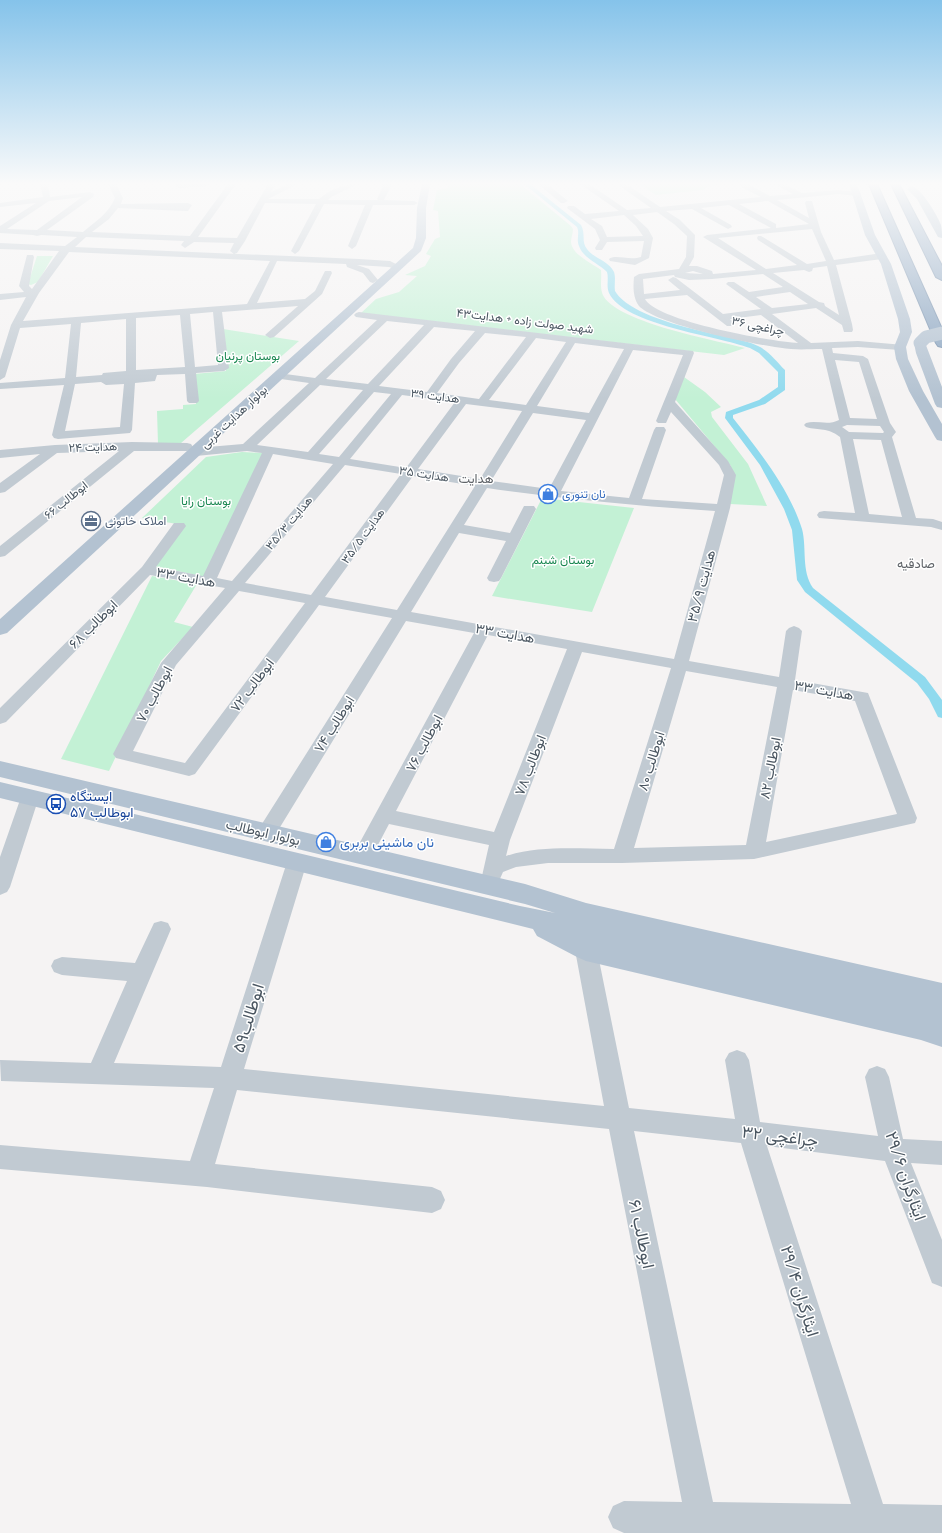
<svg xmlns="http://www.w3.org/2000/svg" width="942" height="1533" font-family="Raleway,Vazirmatn,sans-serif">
	<rect width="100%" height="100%" fill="#f5f3f3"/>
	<path fill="#c3f1d5" d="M448 184H520L571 226 573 229C573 233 571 238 571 242 572 255 592 263 601 270 602 279 599 289 604 297 621 323 714 340 745 348L724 355 361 313 376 299 399 292 417 276 405 275 425 266 431 256 426 254 435 239 440 237 438 211 433 210 437 190 448 188Z
		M639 184H735L709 186 703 190 656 195Z
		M37 256H53L38 282 31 285 28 284Z
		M223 329 299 341 181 443 158 444 157 411 183 409V405L196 404 194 374 226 371Z
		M684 377 705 392 721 407 711 412 712 417 748 464 767 506 730 504 731 466 675 399Z
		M242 452 264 453 206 577 154 566 183 525 142 518 206 457Z
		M542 498 634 508 592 612 492 596Z
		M152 576 197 584 174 622 193 627 161 661 109 771 61 759Z"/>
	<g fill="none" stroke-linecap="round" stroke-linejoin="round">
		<path fill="#90daee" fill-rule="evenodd" d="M524 184H530L581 225C586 234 581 242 587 249 593 258 609 261 614 272 616 278 614 285 615 291 631 318 702 331 732 338 740 340 750 342 758 346 769 351 777 362 785 370V390L765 404 733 415V418C759 451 789 488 802 529 807 548 801 571 813 588L925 677 942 700V718L938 717 929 699 917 683 805 592 797 580 792 530 784 509 760 465 725 418 726 412 759 400 778 387V372L759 353 750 348C718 336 624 325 609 293 606 286 609 279 607 272 598 263 583 258 579 246 576 239 580 233 577 227Z"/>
		<defs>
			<path id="highway" d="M869 184H877L942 329V347L938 346 936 343Z
				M891 184H899L942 266V280L936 277Z"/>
		</defs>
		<use href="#highway" stroke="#7690ad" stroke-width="2"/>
		<path fill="#c1cad2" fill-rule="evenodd" d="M40 184H48L50 197 90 192 94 194 93 197 47 230 83 232C95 222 109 213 115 198L108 184H116L123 198 121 204 188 203 192 205 188 211H185L118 208 109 219 92 232 190 236 228 184H236L198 237 237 238 268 184H276L271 192 288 184H298L268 199H319C329 190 344 184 358 184L331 197 328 200H378L377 199 384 184H392L384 200 414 201 418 203 414 205H373L356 246 352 249 348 246 365 205 324 204 299 251 295 254 291 251 316 204 265 203 245 241 237 253 234 254 230 251 234 243 194 242 185 248 181 245 184 241 86 237 75 247 359 259 390 261 402 267 398 270 389 267 357 265 369 269 378 280 373 283 370 282 363 273 347 267 346 264 277 261 257 303 305 299 315 291 325 271H331L332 273 322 294 274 337 270 338 265 335 298 306 222 312 229 368 224 371 196 373 199 401 197 403H189L187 401 185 374 157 375 155 381 135 383 132 430 130 433 58 439 54 438 52 435 64 385 0 389V383L65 378 71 324 20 328 5 377 0 380V360L11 325 26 297 0 300V294L24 292 19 286 27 255H33L34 257 29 286 32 289 59 251 0 249V243L65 246 77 237 41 235 37 236 33 235 0 233V226L36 203 0 207V203L43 197ZM82 197 37 230 7 229 49 201ZM69 252 270 261 247 304 23 321 39 293ZM213 312 218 365 195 367 190 314ZM180 315 185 367 136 370V318ZM126 319V371L103 373 102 375 76 377 81 323ZM101 382 106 385 124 384 120 427 65 431 75 384Z
			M176 184H211L207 186 179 188 175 186Z
			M538 184H547L568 201 564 203H561Z
			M580 184H589L627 210 651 208 617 184H626L660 207 761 197 741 187V184H748L770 196 793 194 774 184H784L802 193 838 190 860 192 861 194 857 196 838 194 777 200 809 218 805 203 806 201H812L821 232 834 260 882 253 886 256 882 259 836 265 852 324 853 330 852 332H844L842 325 816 308 772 314 811 343 858 341 904 345 905 347 904 349 900 350 858 347 832 348 833 353 863 356 868 359 890 423 896 432 892 437 916 518 933 519 942 522V530L931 527 819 518 817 515 819 512 824 511 855 513 840 437C827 427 820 431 806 427L804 425 806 423C817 420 828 426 839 420L822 349C811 349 802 350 791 349 763 347 657 325 639 306 633 298 633 287 634 277L639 274 679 269 686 257 687 236 674 224 657 212 633 215 648 229 653 238 649 258 635 265 610 261 609 259C615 254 630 261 641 257L644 241 607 242 602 250H596L595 248 600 240 595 229 567 208 568 206H574L585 214 619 211ZM768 201 809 224 776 228V224L739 204ZM729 205 771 228 707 235 703 237 756 270 713 274 712 271 697 266H689L694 257 695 235 680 220 666 211 692 209 728 229 732 227 731 225 701 208ZM624 215 636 226 643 236 607 237 602 226 591 219ZM812 229 826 261 807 264 761 236H758L757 238 758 240 797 265 766 269 718 238ZM827 266 839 315 825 306 824 303 819 302 773 273 804 270 809 272 812 271 813 268ZM693 271 703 274 685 273ZM763 274 783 287 749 292 734 282H728L726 284 761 309 723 314 676 278 673 277 668 280 680 290 644 294 643 279 674 275 675 277 689 280 712 279ZM790 292 808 304 772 308 756 297ZM687 295 727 326H733L735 324 730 319 761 315 798 343C773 342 656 321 645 299ZM835 360 859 362 877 419 850 418ZM847 425 880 426 884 432 883 433 849 432 842 427ZM853 439 881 440 902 517 869 514Z
			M359 312 693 351 694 353 675 402 728 461 736 475 730 508 689 661 779 677 786 631 789 628 794 626 799 628 802 631 795 680 868 693 917 818 915 823 754 859 622 863H548L516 867 503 872 499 881 492 884 485 881 482 876 489 845 389 824 370 860 363 862 356 860 353 855 474 633 406 621 274 837 267 839 260 837 257 832 260 827 392 618 319 605 195 774 189 776 116 758 113 754 161 663 225 588 150 575 6 722 0 724V708L142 567 174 523H184L186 526 156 567 203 576 262 453 247 451 196 456 192 455 190 452 192 449 196 448 243 444 309 383 274 378 273 376 274 374 278 373 315 378 377 320 356 317 354 315 356 313ZM387 321 424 325 368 384 326 379ZM434 327 475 331 451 359 427 392 379 386ZM485 333 526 337 479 399 437 393 459 363ZM536 338 566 342 526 405 489 400ZM575 343 624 349 589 413 537 406ZM633 350 683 355 656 421 658 423H666L671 412 719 465 724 475 717 504 642 499 666 430 664 427H656L654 430 629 498 561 491ZM320 385 363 390 308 452 257 445ZM374 392 391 394 339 457 319 454ZM402 395 455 402 406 468 350 459ZM466 404 522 411 480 479 418 469ZM533 413 586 420 549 489 491 481ZM273 454 333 464 232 581 217 578ZM345 465 401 474 311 595 245 583ZM413 476 475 486 397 610 325 597ZM487 488C563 499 639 506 715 511L674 659 411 612 459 533 506 541 487 578 489 581 494 582 499 581 501 578 536 509 534 506H524L510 533 464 525ZM239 591 305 603 185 763 133 751 176 665ZM488 635 567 649 494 832 396 811ZM582 652 671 668 614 849C579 849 541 845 506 856L510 840ZM686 671 777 687 746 845 634 848ZM793 690 855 701 897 814 766 842Z
			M132 442 187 443 191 444 193 447 191 450 187 451H134L5 556 0 557V546L119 451 57 453 5 492 0 493V483L40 454 0 458V450L55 445Z
			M30 790 37 792 39 797 10 887 7 892 0 895V857L21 797 23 792Z
			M297 855 304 857 307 862 244 1069 604 1106 575 950 578 944 586 941 594 944 597 950 629 1108 735 1119 725 1060 729 1053 737 1050 745 1053 749 1060 760 1122 878 1136 865 1077 869 1069 877 1066 885 1069 889 1077 903 1139 942 1141V1165L911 1163 942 1240V1287L932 1283 885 1161 767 1146 883 1504 942 1505V1533H624L613 1528 608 1517 613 1506 624 1501 682 1502 609 1129 237 1090 215 1164 432 1187 441 1191 445 1200 441 1209 432 1213 207 1187 0 1169V1145L190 1161 214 1088 1 1081 0 1060 91 1063 127 981 62 975 54 972 51 966 54 960 62 957 135 963 154 923 161 921 168 923 171 929 114 1063 221 1067 287 862 290 857ZM634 1131 741 1143 851 1504 713 1502Z"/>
		<path fill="#b3c2d1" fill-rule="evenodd" d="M422 184H430L426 208V238L421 251 7 633 0 635V619L413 248 416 238 417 208Z
			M849 184H857L875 235 891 264 910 319 912 332 906 347 908 359 923 391 942 424V441L937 440 935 437 909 391 896 359 894 347 900 332 898 319 881 264 865 235Z
			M912 186C922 189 937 215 941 225 942 229 942 234 942 238L938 237 917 199 907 189Z
			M920 339 924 340 942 387V408L937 407 935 404 916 353 914 343 916 340Z
			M0 761 525 884 586 903 942 983V1047L921 1040 586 961 577 957 537 936 533 929 0 798V782L520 906 555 913 525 904 0 777Z"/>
		<use href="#highway" fill="#8ba5c1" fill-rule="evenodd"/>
		<path stroke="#b3c2d1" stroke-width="13" d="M920 343 926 337 942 333"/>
	</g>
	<linearGradient id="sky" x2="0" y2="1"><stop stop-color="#85c3ea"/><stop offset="0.46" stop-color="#fafafa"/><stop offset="1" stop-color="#fafafa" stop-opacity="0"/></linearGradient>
	<rect width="942" height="399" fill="url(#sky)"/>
	<defs>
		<symbol id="shop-ring" viewBox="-11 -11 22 22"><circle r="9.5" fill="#fff" stroke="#3f7fe0" stroke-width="1.5"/><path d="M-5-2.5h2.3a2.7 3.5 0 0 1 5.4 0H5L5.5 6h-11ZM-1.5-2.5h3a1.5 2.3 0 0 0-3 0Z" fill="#3f7fe0"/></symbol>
		<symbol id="office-ring" viewBox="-11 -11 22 22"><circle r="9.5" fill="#fff" stroke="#5c6f8a" stroke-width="1.5"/><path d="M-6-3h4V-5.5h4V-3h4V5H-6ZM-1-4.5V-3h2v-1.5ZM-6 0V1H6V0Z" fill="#5c6f8a"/></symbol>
		<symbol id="bus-ring" viewBox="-11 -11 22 22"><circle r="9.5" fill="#fff" stroke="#1a4fb4" stroke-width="1.5"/><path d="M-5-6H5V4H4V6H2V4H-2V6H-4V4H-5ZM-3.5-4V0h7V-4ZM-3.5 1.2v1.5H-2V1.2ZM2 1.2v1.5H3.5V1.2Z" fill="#1a4fb4"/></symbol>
	</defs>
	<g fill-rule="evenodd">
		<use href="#shop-ring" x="537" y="483" width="22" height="22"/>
		<use href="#office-ring" x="80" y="510" width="22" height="22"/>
		<use href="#bus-ring" x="45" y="793" width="22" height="22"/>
		<use href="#shop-ring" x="315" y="831" width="22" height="22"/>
	</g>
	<g text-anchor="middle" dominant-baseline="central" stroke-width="3" stroke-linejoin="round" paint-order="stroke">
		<g font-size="12" fill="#4a5661" stroke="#fff">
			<text transform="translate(525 321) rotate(7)">شهید صولت زاده + هدایت۴۳</text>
			<text transform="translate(758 326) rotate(12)">چراغچی ۳۶</text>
			<text transform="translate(435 396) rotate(7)">هدایت ۳۹</text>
			<text transform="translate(234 417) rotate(-43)">بولوار هدایت غربی</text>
			<text transform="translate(93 447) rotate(-2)">هدایت ۲۴</text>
			<text transform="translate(424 474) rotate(9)">هدایت ۳۵</text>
			<text transform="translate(66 500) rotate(-39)">ابوطالب ۶۶</text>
			<text transform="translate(289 523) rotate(-50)">هدایت ۳۵/۳</text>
			<text transform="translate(363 536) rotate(-54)">هدایت ۳۵/۵</text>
		</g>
		<g font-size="12" fill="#17864f" stroke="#fff">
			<text x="248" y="356">بوستان پرنیان</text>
			<text x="206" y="501">بوستان رایا</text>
			<text x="563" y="560">بوستان شبنم</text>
		</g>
		<g font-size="12" fill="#366cbe" stroke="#fff" text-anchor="start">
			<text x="562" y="494">نان تنوری</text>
		</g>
		<g font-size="12" fill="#4e5e75" stroke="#fff" text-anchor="start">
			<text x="105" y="521">املاک خاتونی</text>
		</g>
		<g font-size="13" fill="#5f6368" stroke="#fff">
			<text x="476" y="478">هدایت</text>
			<text x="916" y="563">صادقیه</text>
		</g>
		<g font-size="14" fill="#4a5661" stroke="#fff">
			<text transform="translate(186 577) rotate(10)">هدایت ۳۳</text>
			<text transform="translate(701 586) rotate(-75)">هدایت ۳۵/۹</text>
			<text transform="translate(93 624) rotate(-45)">ابوطالب ۶۸</text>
			<text transform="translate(505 633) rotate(10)">هدایت ۳۳</text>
			<text transform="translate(252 685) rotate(-53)">ابوطالب ۷۲</text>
			<text transform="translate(824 690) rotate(10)">هدایت ۳۳</text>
			<text transform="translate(154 694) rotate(-62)">ابوطالب ۷۰</text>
			<text transform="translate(334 724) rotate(-58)">ابوطالب ۷۴</text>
			<text transform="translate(424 743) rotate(-62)">ابوطالب ۷۶</text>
			<text transform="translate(651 761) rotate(-73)">ابوطالب ۸۰</text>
			<text transform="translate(530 765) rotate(-69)">ابوطالب ۷۸</text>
			<text transform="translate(770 768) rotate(-79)">ابوطالب ۸۲</text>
			<text transform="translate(263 832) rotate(13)">بولوار ابوطالب</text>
		</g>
		<g font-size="14" fill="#164399" stroke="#fff" text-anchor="start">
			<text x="70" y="796">ایستگاه<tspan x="70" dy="16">ابوطالب ۵۷</tspan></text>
		</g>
		<g font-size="14" fill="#366cbe" stroke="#fff" text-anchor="start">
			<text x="340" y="842">نان ماشینی بربری</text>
		</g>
		<g font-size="17" fill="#4a5661" stroke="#fff">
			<text transform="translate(248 1018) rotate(-73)">ابوطالب۵۹</text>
			<text transform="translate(780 1136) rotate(7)">چراغچی ۳۲</text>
			<text transform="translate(906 1176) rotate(71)">ایثارگران ۲۹/۶</text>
			<text transform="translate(642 1234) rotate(78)">ابوطالب ۶۱</text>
			<text transform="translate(800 1291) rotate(73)">ایثارگران ۲۹/۴</text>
		</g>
	</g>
</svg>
